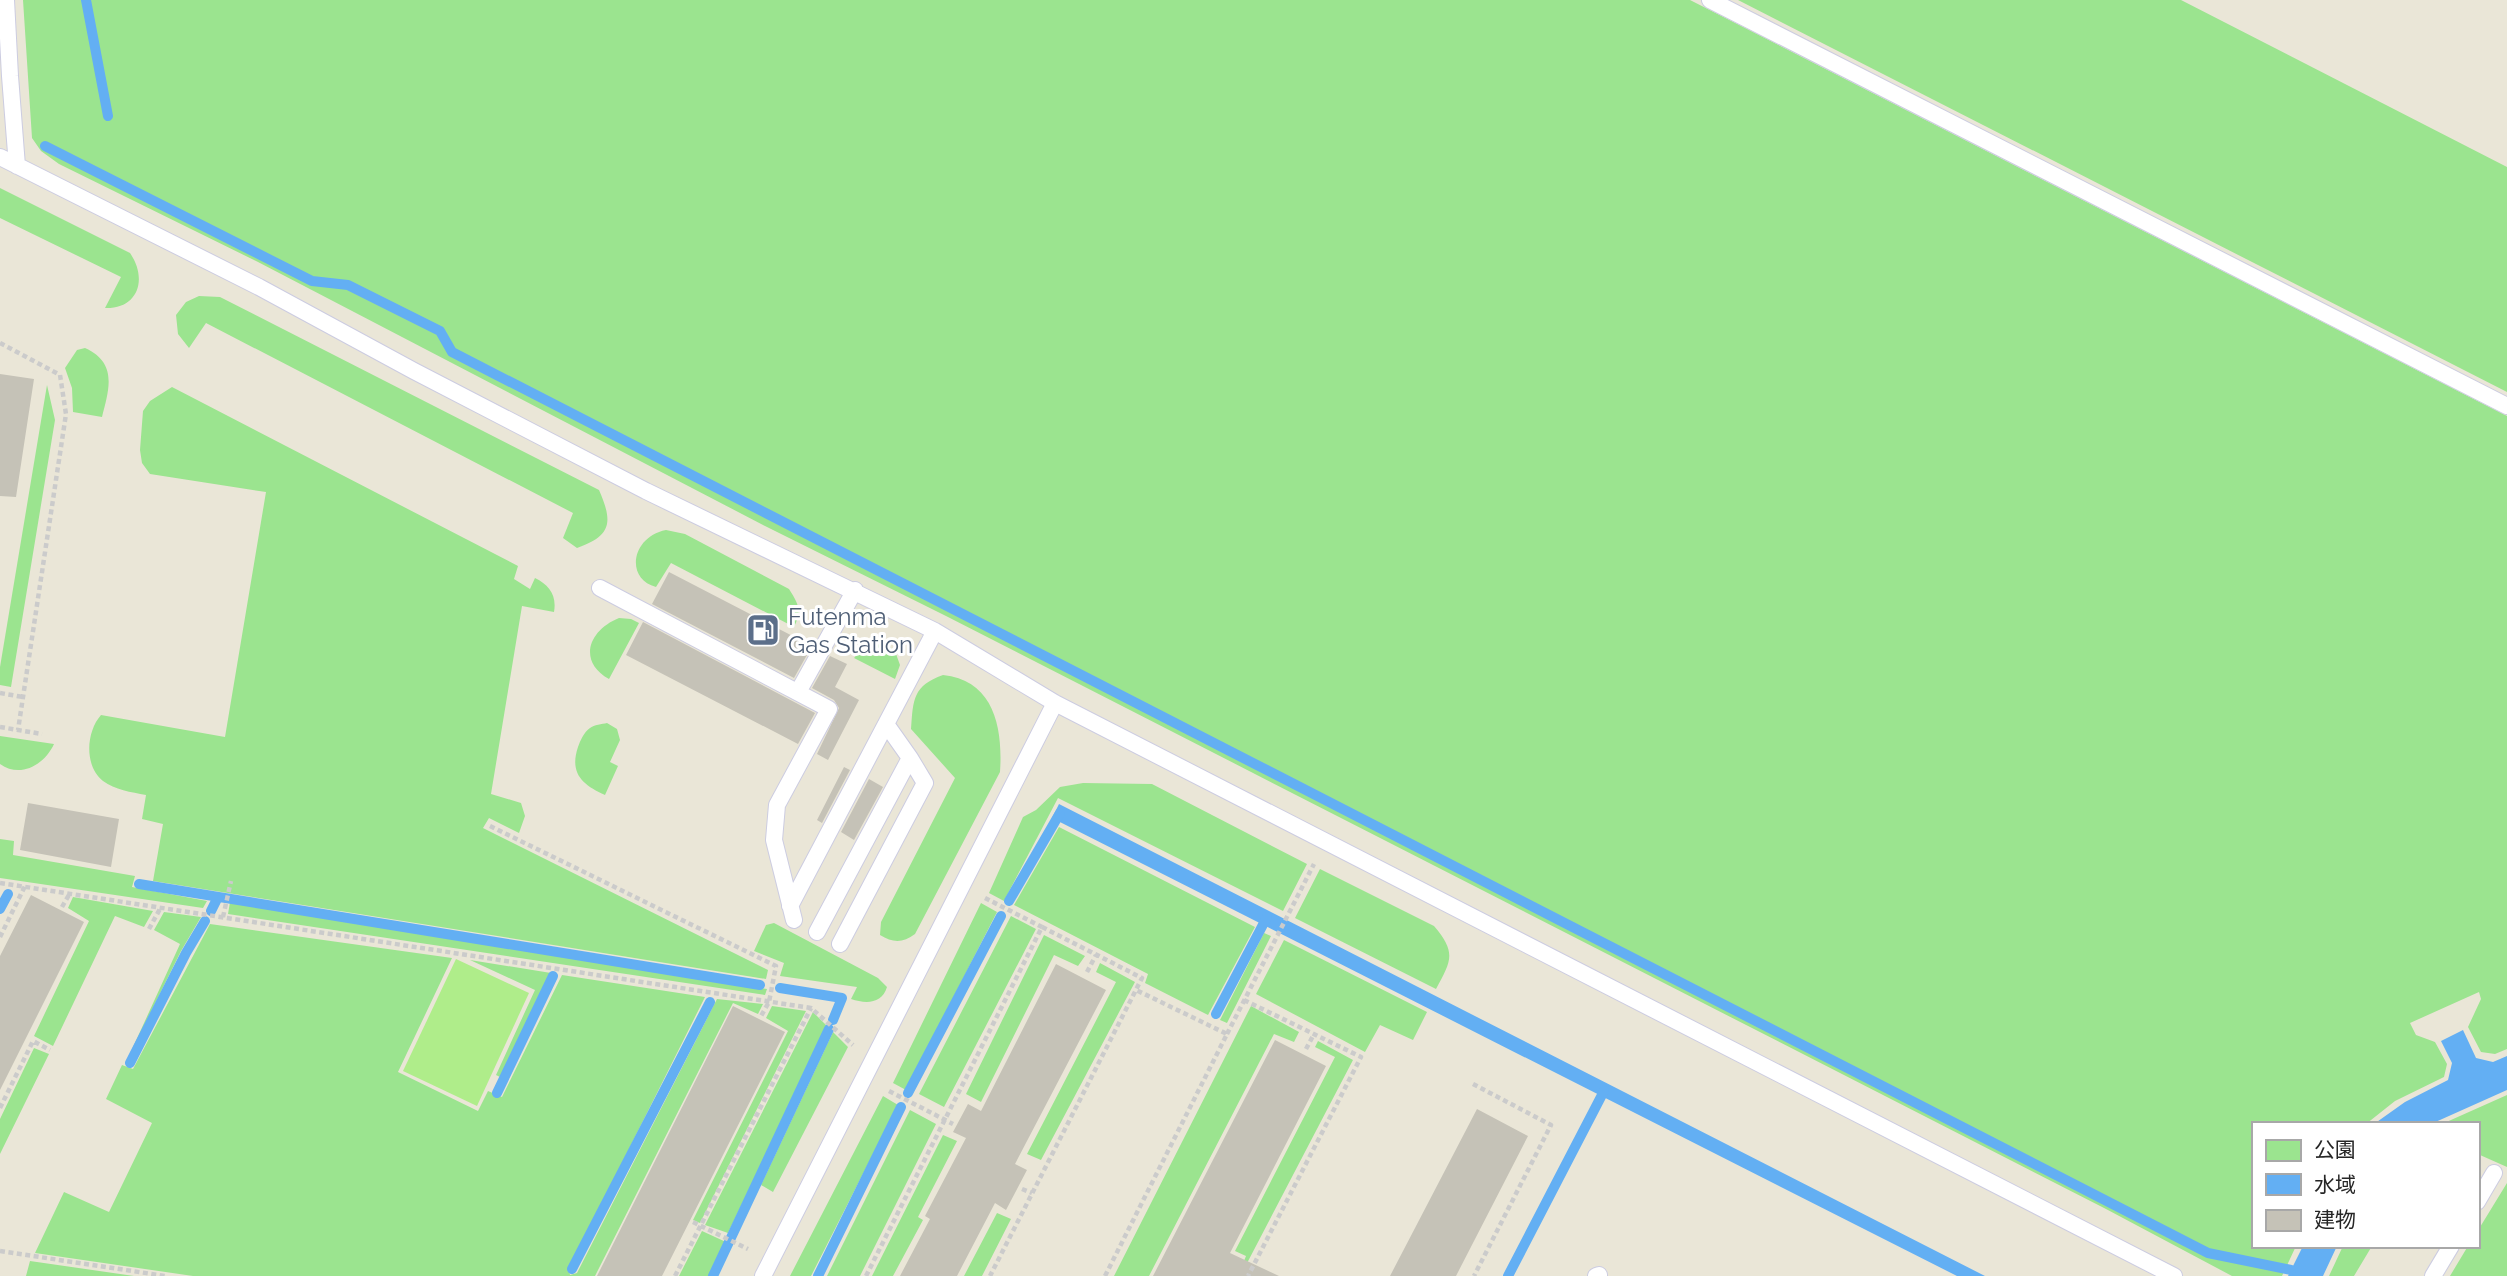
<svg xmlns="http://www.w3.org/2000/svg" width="2507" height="1276" font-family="Raleway,'Noto Sans JP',sans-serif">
	<rect width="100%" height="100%" fill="#eae6d7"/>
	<path fill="#9be48f" d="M23 0H1690L2507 416V1049L2495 1054 2481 1052 2468 1027 2481 999 2479 992 2410 1023 2416 1035 2435 1042 2447 1064 2444 1077 2395 1101 2366 1124H2253V1246H2296L2282 1276H2232L2106 1209 946 616 765 526 258 262 59 164 41 151 32 138Z
		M1738 0H2181L2507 167V392Z
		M0 188 130 253C148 279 138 309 105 308L121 277 0 218Z
		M199 296 220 297 599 490C613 522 612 536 577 548L563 538 573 513 206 323 189 348 178 334 176 315 186 302Z
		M85 348C118 363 109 389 102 417L73 412 72 388 65 368 77 350Z
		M47 385 55 420 11 687 0 685V667Z
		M172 387 518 566 514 579 530 589 535 578C549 585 557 595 554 612L522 606 491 794 521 803 525 816 519 833 489 818 483 828 768 970 766 979 153 881 163 824 142 819 146 795C131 792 115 790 103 781 84 766 86 732 101 715L225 737 266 492 150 474 142 463 140 450 143 411 150 401Z
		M666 530 685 534 789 589C799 605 802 610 794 627L671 563 656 587C625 579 631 537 666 530Z
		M619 618 631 619 639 623 609 679C577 661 589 630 619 618Z
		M874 644 889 646 896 654 900 665 895 679 854 658 863 648Z
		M943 675C994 680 1003 728 1000 772L915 934C903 943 893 943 880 935L881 922 955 778 911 729C913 699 913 686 943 675Z
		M607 723 617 729 620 740 610 762 618 766 605 795C583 785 569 774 578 747 580 741 584 732 590 728 594 725 602 724 607 723Z
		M0 736 54 744C45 764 21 779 0 764Z
		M1083 783 1152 784 1307 864 1283 911 1058 798 1004 901 989 893 1023 817 1036 810 1060 787Z
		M1059 827 1255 927 1208 1015 1145 983 1148 974 1014 905Z
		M0 839 14 841 13 855 135 876 132 887 207 901 203 908 0 878Z
		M1320 869 1434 926C1457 953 1451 961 1436 989L1295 918Z
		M73 897 153 911 144 927 115 916 53 1046 34 1036 89 921 68 908Z
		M230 902 767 989 765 995 228 914Z
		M981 903 997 912 906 1090 893 1083Z
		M164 912 201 917 181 951 129 1056 180 944 154 930Z
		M1011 916 1036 929 944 1107 919 1094Z
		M774 923 878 978 887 987C882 1004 866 1004 851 999L857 987 780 976 784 963 754 951 766 925Z
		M210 924 452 958 398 1072 478 1111 488 1091 502 1097 562 975 705 997 569 1269 570 1275 577 1273 717 999 763 1004 758 1014 733 1003 595 1276H193L35 1253 64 1192 109 1212 152 1123 106 1099 122 1065 133 1069Z
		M1264 933 1271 936 1227 1023 1220 1020Z
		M1044 935 1085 956 1078 966 1054 955 981 1102 966 1094Z
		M1284 940 1427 1012 1413 1040 1380 1025 1365 1052 1256 994Z
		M470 960 551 973 500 1077 496 1075 535 990Z
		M1100 963 1135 982 1041 1160 1027 1154 1116 982 1096 972Z
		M772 1006 806 1011 700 1223 693 1220 788 1031 766 1018Z
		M1251 1006 1299 1032 1294 1042 1274 1034 1149 1276H1114Z
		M813 1012 827 1026 728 1233 705 1225Z
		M833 1032 848 1047 773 1192 761 1185Z
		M1318 1041 1353 1060 1245 1267 1242 1266 1246 1256 1235 1251 1335 1057 1315 1047Z
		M34 1048 49 1054 0 1154V1119Z
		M2507 1095V1167L2480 1155 2477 1158V1124H2442Z
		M883 1096 898 1105 811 1276H790Z
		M910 1110 936 1124 860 1276H827Z
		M943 1135 957 1141 918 1217 923 1220 893 1276H872Z
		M2507 1183V1276H2450L2468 1246H2477V1232Z
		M997 1213 1011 1219 982 1276H964Z
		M702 1231 726 1242 710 1276H679Z
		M2343 1246H2372L2354 1276H2329Z
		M30 1261 134 1276H26Z"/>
	<path fill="#afed8a" d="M456 959 529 993 477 1106 403 1071Z"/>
	<path fill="#63aff3" d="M1059 804 1985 1276H1957L1052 818Z
		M2463 1030 2476 1058 2493 1062 2507 1056V1090L2431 1124H2374L2405 1102 2448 1080 2452 1063 2441 1041Z
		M2303 1246H2337L2323 1276H2288Z"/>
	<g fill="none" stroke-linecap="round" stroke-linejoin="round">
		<path stroke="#63aff3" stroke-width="10" d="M86 0 108 116
			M45 146 312 281 348 285 440 331 452 352 2208 1253 2291 1270
			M139 884 760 985
			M1009 901 1060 813
			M0 909 8 894
			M211 911 218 897
			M780 988 842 998 833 1020
			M1216 1014 1267 917
			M130 1063 186 953 205 921
			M497 1093 553 976
			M908 1093 1001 916
			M572 1269 710 1002
			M713 1276 829 1029
			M818 1276 901 1107
			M1508 1276 1604 1091"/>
	</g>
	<path fill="#c5c2b7" d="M0 374 34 379 16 497 0 496Z
		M669 572 812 646 794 678 652 604Z
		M643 622 815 713 798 744 626 655Z
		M830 656 847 664 835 687 859 700 828 760 817 754 839 708 834 700 812 688Z
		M844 767 850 770 822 823 817 820Z
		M869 779 883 787 854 840 841 832Z
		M28 803 119 819 111 867 20 850Z
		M31 895 84 922 0 1090V956Z
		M1056 964 1106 990 1015 1164 1027 1170 1006 1210 995 1203 957 1276H900L930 1219 925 1216 966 1138 953 1132 968 1104 981 1111Z
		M733 1006 785 1032 662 1276H597Z
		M1275 1040 1326 1066 1230 1253 1279 1276H1153Z
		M1477 1109 1528 1136 1456 1276H1390Z"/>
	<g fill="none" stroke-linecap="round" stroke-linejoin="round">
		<defs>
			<path id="service" d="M6 0 10 76 17 166
				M1710 0 2507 406
				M0 157 259 287 414 371 646 491 935 631 1055 703 2174 1276
				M600 588 829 709 777 805 774 840 794 920
				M798 692 855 590
				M790 906 935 631
				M817 932 910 758 886 724
				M840 944 925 783 910 758
				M2477 1202 2494 1173
				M763 1276 1055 703
				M1596 1276 1599 1275
				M2433 1276 2451 1246"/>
		</defs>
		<use href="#service" stroke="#cccce1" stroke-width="18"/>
		<path stroke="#cbcbcb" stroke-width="4.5" stroke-dasharray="5 3.5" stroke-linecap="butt" d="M0 343 60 375 66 414 18 730
			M0 693 23 697
			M0 727 42 734
			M490 826 776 966 769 1002 761 1016
			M0 883 811 1008 853 1045
			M985 898 1042 927
			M62 907 70 893
			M223 917 231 881
			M149 929 161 907
			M0 937 25 886
			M1087 972 1096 955
			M1244 1000 1361 1057 1248 1276
			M1227 1034 1314 864
			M1306 1049 1314 1034
			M1473 1084 1551 1125 1474 1276
			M889 1091 953 1124
			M0 1108 33 1041 50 1050
			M1022 1189 1032 1193
			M693 1222 748 1249
			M0 1251 165 1276
			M675 1276 811 1008
			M866 1276 1042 927 1142 978 990 1276
			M1105 1276 1227 1034 1136 990"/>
		<use href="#service" stroke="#fff" stroke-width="16"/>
	</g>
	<defs>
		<symbol id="fuel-square" viewBox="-11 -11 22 22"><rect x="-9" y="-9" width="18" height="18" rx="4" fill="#5c6f8a" stroke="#fff"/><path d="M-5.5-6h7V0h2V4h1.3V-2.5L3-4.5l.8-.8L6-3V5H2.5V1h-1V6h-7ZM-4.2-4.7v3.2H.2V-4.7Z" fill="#fff"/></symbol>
	</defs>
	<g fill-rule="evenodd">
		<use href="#fuel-square" x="744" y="611" width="38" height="38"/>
	</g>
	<g text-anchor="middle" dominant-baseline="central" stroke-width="6" stroke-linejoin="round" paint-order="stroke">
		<g font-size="24" fill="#4e5e75" stroke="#fff" text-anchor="start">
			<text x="788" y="616">Futenma<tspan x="788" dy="28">Gas Station</tspan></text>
		</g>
	</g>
	<rect x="2252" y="1122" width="228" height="126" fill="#ffffff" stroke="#a8a8a8" stroke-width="2"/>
	<rect x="2266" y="1140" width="35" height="21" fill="#9be48f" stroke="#a8a8a8" stroke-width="2"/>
	<text x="2314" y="1157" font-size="21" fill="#262626">公園</text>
	<rect x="2266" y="1174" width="35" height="21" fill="#63aff3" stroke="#a8a8a8" stroke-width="2"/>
	<text x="2314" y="1192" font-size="21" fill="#262626">水域</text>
	<rect x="2266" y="1210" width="35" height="21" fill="#c5c2b7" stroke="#a8a8a8" stroke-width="2"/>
	<text x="2314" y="1227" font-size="21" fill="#262626">建物</text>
</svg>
